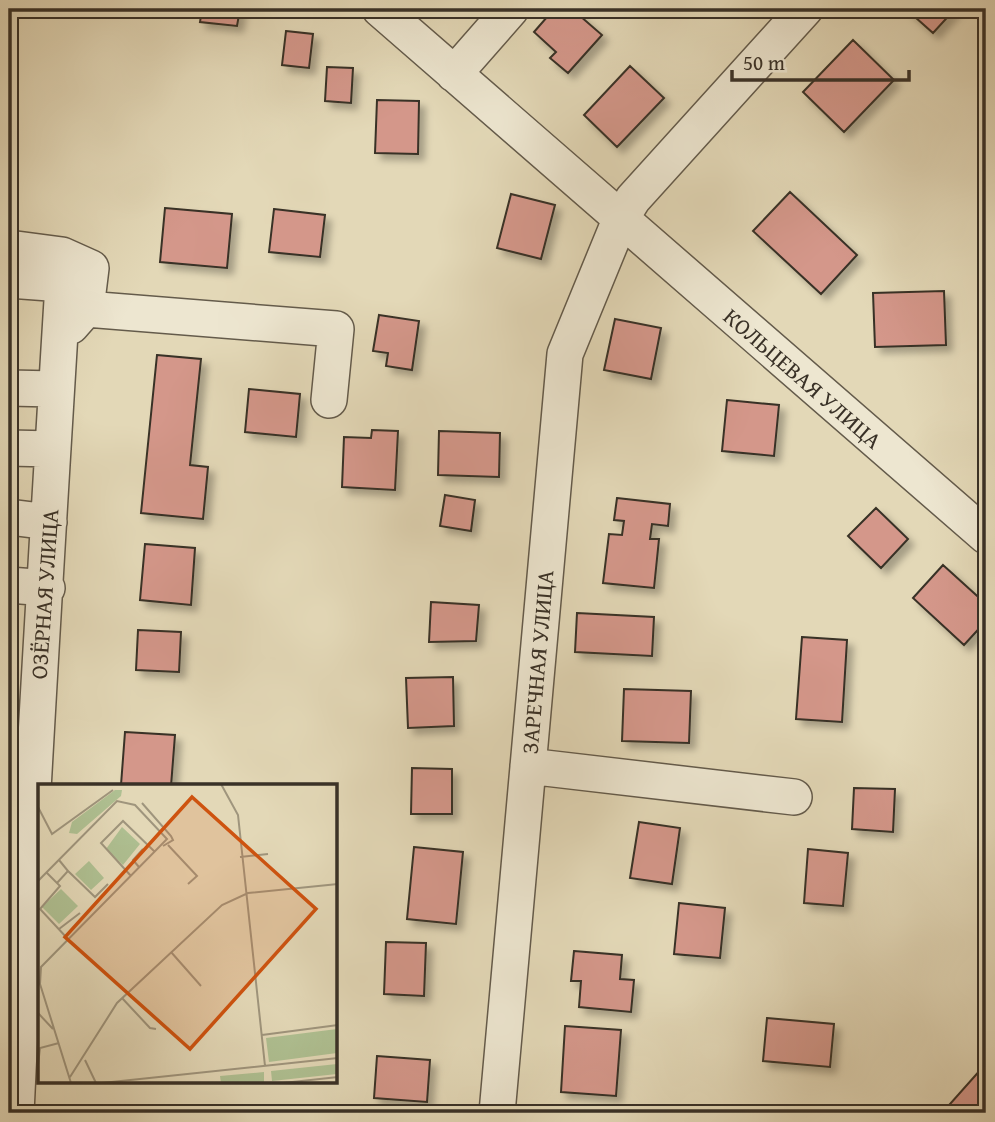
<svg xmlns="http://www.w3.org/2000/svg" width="995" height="1122" font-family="'Gentium Book Plus',serif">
	<defs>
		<filter id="shadow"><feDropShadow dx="6" dy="6" stdDeviation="3.5" flood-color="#0004"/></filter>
	</defs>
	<rect width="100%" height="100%" fill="#e3d8b7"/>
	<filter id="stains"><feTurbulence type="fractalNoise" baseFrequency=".00286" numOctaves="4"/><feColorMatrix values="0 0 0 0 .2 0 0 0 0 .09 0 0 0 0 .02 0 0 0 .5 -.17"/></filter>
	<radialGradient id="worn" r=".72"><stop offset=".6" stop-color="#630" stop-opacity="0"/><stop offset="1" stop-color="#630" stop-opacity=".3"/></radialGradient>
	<path fill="#d4978a" stroke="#393127" stroke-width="2" filter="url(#shadow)" d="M202 9H240L237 26 200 22Z
		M554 9H572L602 35 568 73 550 58 556 52 534 32Z
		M906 9H955L933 33Z
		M286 31 313 34 309 68 282 65Z
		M853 40 894 80 844 132 803 92Z
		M630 66 664 98 617 147 584 115Z
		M327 67 353 68 351 103 325 101Z
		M377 100 419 101 418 154 375 153Z
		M790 192 857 255 821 294 753 231Z
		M511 194 555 205 541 259 497 248Z
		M165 208 232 214 227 268 160 262Z
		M274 209 325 215 320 257 269 252Z
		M944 291 946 345 875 347 873 293Z
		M981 292H986V345Z
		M379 315 419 321 412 370 386 366 388 353 373 351Z
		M615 319 661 328 651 379 604 370Z
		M157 355 201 359 190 465 208 467 203 519 141 513Z
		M249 389 300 394 296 437 245 432Z
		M727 400 779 405 774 456 722 451Z
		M372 430 398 431 395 490 342 487 344 437 371 438Z
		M439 431 500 433 499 477 438 475Z
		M445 495 475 500 471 531 440 526Z
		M617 498 670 504 668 526 652 524 650 539H659L654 588 603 583 609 534 622 535 624 521 614 520Z
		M876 508 908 539 881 568 848 536Z
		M145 544 195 548 191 605 140 600Z
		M943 565 986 604V621L964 645 913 598Z
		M431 602 479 605 476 641 429 642Z
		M577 613 654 617 652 656 575 652Z
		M138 630 181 632 179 672 136 670Z
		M802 637 847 640 842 722 796 719Z
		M453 677 454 726 408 728 406 678Z
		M624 689 691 691 689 743 622 741Z
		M125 732 175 735 171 786 121 785Z
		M412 768 452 769V814H411Z
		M854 788 895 789 893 832 852 829Z
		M639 822 680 828 672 884 630 878Z
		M414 847 463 852 456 924 407 919Z
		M808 849 848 853 843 906 804 903Z
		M679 903 725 908 720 958 674 954Z
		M386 942 426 943 424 996 384 994Z
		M574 951 622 955 620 979 634 980 631 1012 579 1007 581 981H571Z
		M767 1018 834 1024 830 1067 763 1061Z
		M565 1026 621 1030 616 1096 561 1092Z
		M377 1056 430 1060 427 1102 374 1098Z
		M982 1068 986 1072V1113H942Z"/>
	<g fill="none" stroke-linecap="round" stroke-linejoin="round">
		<defs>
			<path id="minor" d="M380 9 986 536
				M454 74 511 9
				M9 248 62 255 91 268 86 309 71 326
				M9 280 63 284C46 560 29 837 16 1113
				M86 309 336 329 329 400
				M9 388 55 389
				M9 448 53 449
				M9 517 49 522
				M9 585 47 588
				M528 766 794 797
				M497 1113 565 354 620 220 633 199 805 9"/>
		</defs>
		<use href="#minor" stroke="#645b4b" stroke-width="38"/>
		<use href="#minor" stroke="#ede6d0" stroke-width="35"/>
	</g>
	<g text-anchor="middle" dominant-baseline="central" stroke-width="5" stroke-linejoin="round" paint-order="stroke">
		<g font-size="23" fill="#393127" stroke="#ede6d0">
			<text transform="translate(803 378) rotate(41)">КОЛЬЦЕВАЯ УЛИЦА</text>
			<text transform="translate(44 594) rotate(-86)">ОЗЁРНАЯ УЛИЦА</text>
			<text transform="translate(537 662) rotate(-85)">ЗАРЕЧНАЯ УЛИЦА</text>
		</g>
	</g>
	<g transform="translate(38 784)">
		<rect width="299" height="299" fill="#e3d8b7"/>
		<path d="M77 6H84L83 12 39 50 31 49 34 38ZM84 43 102 60 85 81 68 65ZM51 77 66 94 53 106 37 90ZM23 105 40 122 21 140 4 123ZM299 245V269L231 278 228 254ZM299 280V290L234 297 233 287ZM226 288V299H183L182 292Z" fill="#afc092"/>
		<path fill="none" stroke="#9f957d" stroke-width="2" d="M183 0 200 31 227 282M104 19 133 52 135 56 125 62M0 23 14 50 75 6M130 61 159 92 150 100M202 73 230 70M101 83 95 76 105 65M30 87 57 113 70 100M9 89 22 102 2 125 29 154M93 92 63 59 85 37 117 68M0 97 79 17 97 21 129 55 3 183 2 200 33 299M19 99 30 87 21 76M21 145 42 129M133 168 163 202M84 214 112 244 118 245M0 229 15 245M224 251 300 241M47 276 58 299M0 281 2 264 21 259M32 293 79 219 184 121 210 109 300 100M64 299 300 274M245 299 300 293"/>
		<path fill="#ce5310" fill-opacity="0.15" stroke="#ce5310" stroke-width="3.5" d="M154 13 278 125 152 265 27 153Z"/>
		<rect width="299" height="299" fill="none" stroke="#393127" stroke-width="3.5"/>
	</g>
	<rect width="995" height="1122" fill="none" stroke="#e3d8b7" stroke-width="35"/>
	<rect x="10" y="10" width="974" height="1101" fill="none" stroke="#393127" stroke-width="3.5"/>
	<rect x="18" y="18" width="960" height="1087" fill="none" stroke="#393127" stroke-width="2"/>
	<path d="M732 70v10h177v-10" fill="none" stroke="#393127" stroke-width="3.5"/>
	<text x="743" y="70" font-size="21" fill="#393127" stroke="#ede6d0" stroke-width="5" paint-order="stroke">50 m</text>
	<rect width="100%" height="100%" filter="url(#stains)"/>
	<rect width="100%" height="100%" fill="url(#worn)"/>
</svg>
